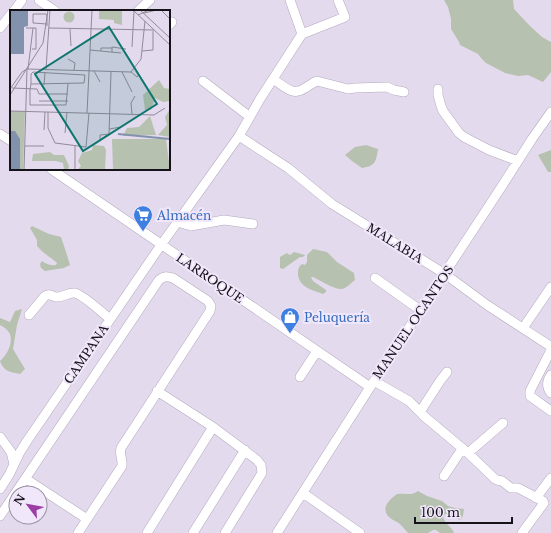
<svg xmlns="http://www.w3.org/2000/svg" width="551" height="533" font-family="'Libre Baskerville',serif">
	<rect width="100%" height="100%" fill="#e4daee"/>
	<path fill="#b7c1af" d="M444 0H513L514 9 530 26 542 37 551 42V72L543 82 528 75 518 76 505 73 486 63 481 58 478 54 460 45 459 42 451 29V19L448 7Z
		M366 145 378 149C376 161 376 166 362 168L352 161 345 155 355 147Z
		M551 150V172H548L538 155Z
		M32 226 49 234 61 237 67 255 70 265 64 268 45 271 41 268 40 264 42 261C46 264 51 266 56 265L57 263C50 257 43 253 37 246V240L30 228Z
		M313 249 327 252 337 262 354 273 355 280C351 283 347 288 342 289 335 290 319 280 313 277H311L313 281 326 290V292L323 294C313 290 300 288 298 275 298 270 298 267 302 264L305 265 307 262V255Z
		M294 252 305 255 303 257H300L283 269 280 268V257L287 253 288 254 290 255Z
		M22 309 17 325 13 349 25 369 20 374C11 372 4 372 0 361 7 355 13 344 10 334 8 330 4 327 0 325V318L10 322 15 311Z
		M418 491 427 496 442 501 448 506 455 508 464 509 463 516 460 520 448 514H445L443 517C445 523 450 526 454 532L453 533H440L436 530H433L428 533H408C405 530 403 527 400 524 396 521 392 520 389 517 380 508 390 499 397 494 404 493 412 496 418 491Z"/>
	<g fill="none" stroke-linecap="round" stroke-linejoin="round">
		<defs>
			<path id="minor" d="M39 0 55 11
				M290 0 302 34
				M14 11 22 0
				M138 11 150 0
				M169 25 172 22
				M0 28 11 14
				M273 79C284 86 293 97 305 88 309 86 312 83 317 81L348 89 355 88 387 87 394 90 404 92
				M203 81 250 117
				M438 89V95L441 106 443 111 459 133 464 137 489 150 518 161
				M0 134 11 141
				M239 136 288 168 332 204 445 274 487 305 550 346 551 348
				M51 169 370 387
				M177 222 191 226 224 220 253 224
				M375 278 420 310
				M29 315 45 296C50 293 51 296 56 297 63 298 68 292 75 293 85 296 101 312 110 319
				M523 328 551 287
				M551 350 530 391V396L551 411
				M551 375C547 381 546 387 551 393
				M300 377 317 351
				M374 381 409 401 425 417 468 453 495 479 497 480 502 481 511 488H518L543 501 544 503 522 533
				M157 391 213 427 257 460 261 465 262 473 225 533
				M420 412 440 381 447 372
				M0 437 11 452 14 464
				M468 453 503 423
				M444 476 462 449
				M26 479 87 519
				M0 489 9 475 20 452 27 441 161 245 239 136 260 99 302 34 345 17 338 0
				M303 493 360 533
				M536 498 551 478
				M0 516 159 280C164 276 167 276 173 278L208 301 211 306 210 311 121 448C119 454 123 460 122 466L78 533
				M147 533 213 427
				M193 533 245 450
				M277 533 374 381 502 186 532 139 551 112"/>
		</defs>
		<use href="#minor" stroke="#b3a9bc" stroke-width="10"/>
		<use href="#minor" stroke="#fff" stroke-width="9"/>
	</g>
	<defs>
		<symbol id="supermarket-pin" viewBox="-11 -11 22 30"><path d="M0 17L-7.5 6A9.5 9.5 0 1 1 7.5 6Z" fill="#3f7fe0" stroke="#f1e7fb"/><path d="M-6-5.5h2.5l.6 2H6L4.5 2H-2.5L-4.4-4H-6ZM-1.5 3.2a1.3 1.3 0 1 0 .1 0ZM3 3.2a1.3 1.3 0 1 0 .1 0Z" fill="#fff"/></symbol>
		<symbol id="shop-pin" viewBox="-11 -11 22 30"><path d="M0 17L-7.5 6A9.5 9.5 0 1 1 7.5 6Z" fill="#3f7fe0" stroke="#f1e7fb"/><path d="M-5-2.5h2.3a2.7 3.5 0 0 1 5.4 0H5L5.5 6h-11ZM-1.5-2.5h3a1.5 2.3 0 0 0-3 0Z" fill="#fff"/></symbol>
	</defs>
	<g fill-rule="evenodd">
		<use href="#supermarket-pin" x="132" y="204" width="22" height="30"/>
		<use href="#shop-pin" x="279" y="306" width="22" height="30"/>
	</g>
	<g text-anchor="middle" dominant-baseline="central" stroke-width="4" stroke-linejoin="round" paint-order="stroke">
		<g font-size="12" fill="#366cbe" stroke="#f1e7fb" text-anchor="start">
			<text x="157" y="215">Almacén</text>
			<text x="304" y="317">Peluquería</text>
		</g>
		<g font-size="12" fill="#161219" stroke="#f1e7fb">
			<text transform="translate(395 243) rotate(32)">MALABIA</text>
			<text transform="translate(210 278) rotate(34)">LARROQUE</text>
			<text transform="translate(413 322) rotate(-56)">MANUEL OCANTOS</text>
			<text transform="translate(86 354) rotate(-56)">CAMPANA</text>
		</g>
	</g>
	<g transform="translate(10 10)">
		<rect width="160" height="160" fill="#e4daee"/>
		<path d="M89 0H112V15L104 13V10L89 9ZM53.5 7a5.5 5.5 0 1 1 11 0a5.5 5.5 0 1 1-11 0ZM149 70 154 78 160 79V91L153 92 145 88 141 100H135L133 85ZM160 99V127L148 125 157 115 155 107ZM0 101H15L13 160H0ZM140 106 146 125 113 126 117 118 129 117ZM102 129H156L160 160H103ZM83 135 94 136 96 140 95 160 68 159 71 156 68 151 72 143 82 140ZM40 142 44 145H54L59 156 58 160H54L53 153 46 151H22L23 144Z" fill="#b7c1af"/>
		<path d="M0 0H18V16L14 17V44H0ZM0 121H5L10 129V160H0Z" fill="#8392ac"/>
		<path fill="none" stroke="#8392ac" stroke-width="2" d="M108 124 160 129"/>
		<path fill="none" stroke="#928a99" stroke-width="1" d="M123 0 160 35M130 0 160 28M151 0 160 9M134 3 147 0M128 5 139 0M37 16V5L36 4H23V13L37 14M16 18H26V39H22M39 18 144 20M60 19 61 36M122 37 124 1M80 40 111 43M91 41V38H102M132 41 143 40V21M102 42V37L116 39M58 49 65 53 64 60M18 59 23 18M36 59 40 0M84 61 90 72M112 62 122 82M121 62 131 49 135 11M34 75 35 62M2 78 27 79 29 84H58M0 79 12 62 17 59 121 62 127 67 129 64M20 79 21 74V64L23 62 75 65 74 73 21 74M20 79V95H56L58 73M0 85 33 33 38 0M29 91H58M0 101 144 105 155 98M38 102V118L45 133 76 137 79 103M77 103 82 0M122 104 121 93 125 86M99 119 111 117M34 120 35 102M55 123 57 102M97 125 90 130V125L99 124 101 62M15 136H34M65 136V160M14 160 17 59M22 160H49"/>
		<path fill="#0f766e" fill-opacity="0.15" stroke="#0f766e" stroke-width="2" d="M99 17 147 94 73 141 25 64Z"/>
		<rect width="160" height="160" fill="none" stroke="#161219" stroke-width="2"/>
	</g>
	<g transform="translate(28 505) rotate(302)"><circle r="19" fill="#f1e7fb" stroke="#9992a1"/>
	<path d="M0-3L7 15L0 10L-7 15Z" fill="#9c3da5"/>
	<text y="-6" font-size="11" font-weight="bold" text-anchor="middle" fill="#161219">N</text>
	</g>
	<path d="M415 517v6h97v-6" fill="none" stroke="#161219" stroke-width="2"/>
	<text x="421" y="517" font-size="12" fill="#161219" stroke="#f1e7fb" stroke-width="3" paint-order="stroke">100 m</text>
</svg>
